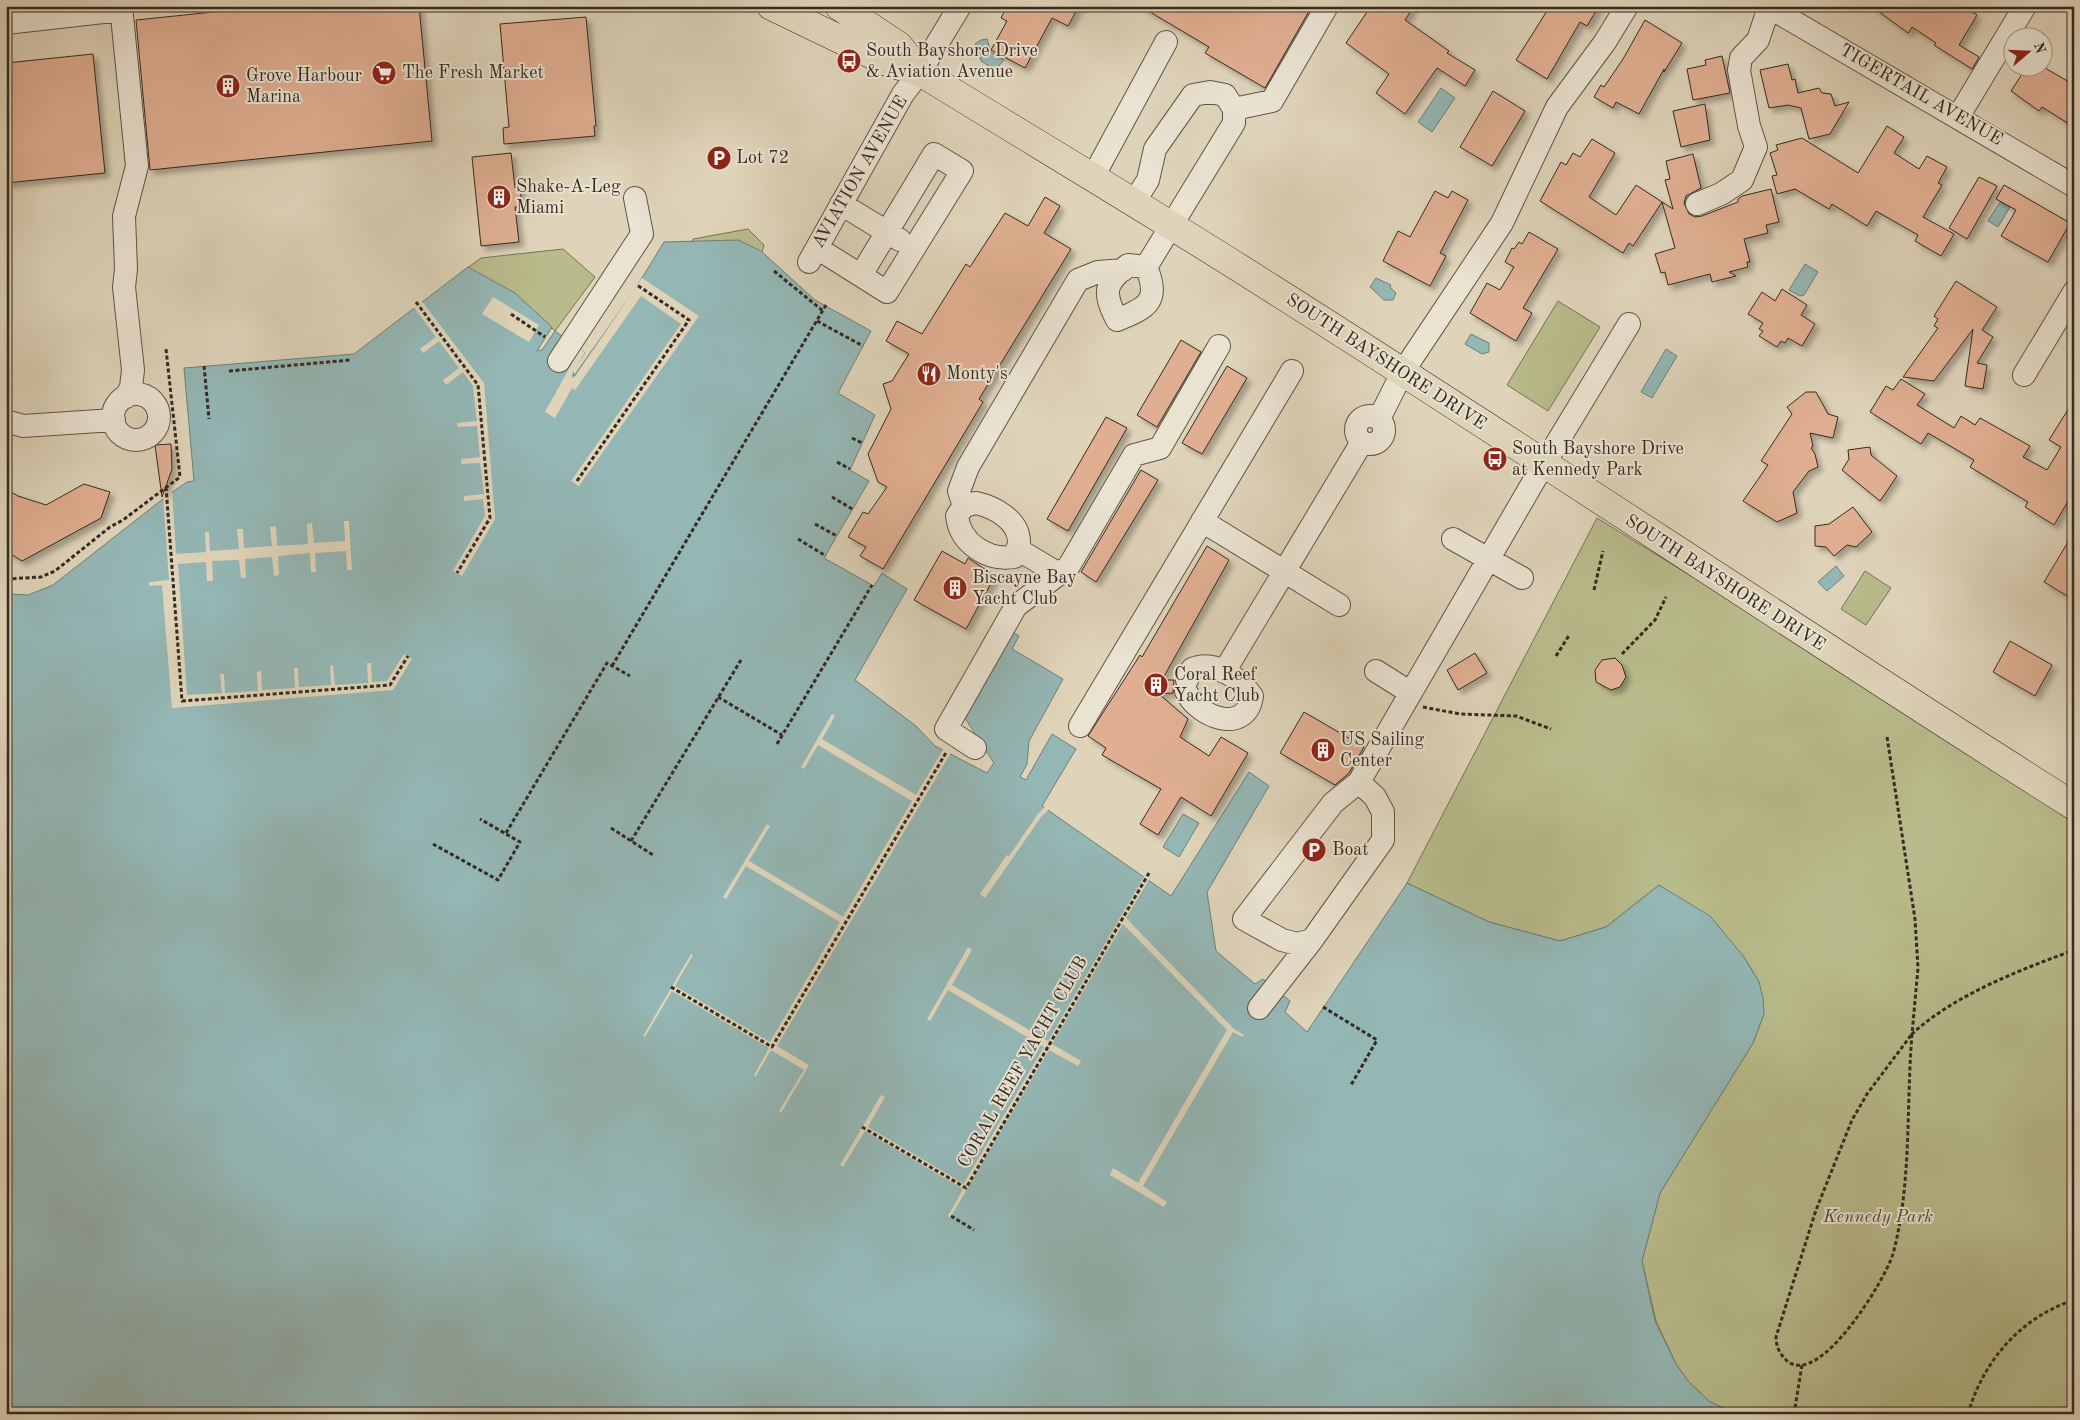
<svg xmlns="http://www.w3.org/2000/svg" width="2080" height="1420" font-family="'Old Standard TT',serif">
	<defs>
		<filter id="shadow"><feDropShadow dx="4.5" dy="4.5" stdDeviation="2.5" flood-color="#0004"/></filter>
	</defs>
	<rect width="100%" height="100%" fill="#dfd4ba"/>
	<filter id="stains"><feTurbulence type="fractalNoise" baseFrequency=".004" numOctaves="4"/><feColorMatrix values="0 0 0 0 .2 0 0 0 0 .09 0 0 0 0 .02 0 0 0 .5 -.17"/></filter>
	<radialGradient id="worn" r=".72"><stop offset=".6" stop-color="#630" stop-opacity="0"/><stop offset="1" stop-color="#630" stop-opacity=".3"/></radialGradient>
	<path fill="#b8bb8b" stroke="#767256" d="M748 229 764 245 760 260 690 249 693 239Z
		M563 249 595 277 555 331 552 328 549 331 458 275 481 258Z
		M1558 301 1600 327 1548 411 1507 385Z
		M1597 518 2074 812V1414H1738L1710 1402 1688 1381 1676 1364 1656 1321 1642 1261 1660 1193 1753 1043 1764 1014 1759 982 1744 957 1659 885 1606 927 1560 941 1489 922 1407 883Z
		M1865 571 1891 588 1866 625 1841 609Z"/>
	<path fill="#94b7b5" stroke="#6e7f79" d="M987 39 991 52 1004 60 995 70 981 61 975 44 981 40Z
		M1441 88 1455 98 1432 132 1418 122Z
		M2000 202 2010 207 1998 227 1988 221Z
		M738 240 761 251 815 300 871 331 838 393 875 415 850 470 869 481 824 558 874 586 882 573 907 589 855 680 916 726 935 746 987 773 994 763 963 715 1011 631 1019 636 1012 649 1063 679 1029 741 1027 764 1020 777 1026 780 1052 734 1076 749 1042 806 1171 896 1249 772 1269 786 1207 892 1216 951 1255 984 1263 979 1290 1001 1285 1012 1307 1032 1407 883 1489 922 1560 941 1606 927 1659 885 1710 916 1744 957 1759 982 1763 998 1764 1014 1753 1043 1660 1193 1642 1261 1655 1321 1676 1364 1688 1381 1710 1402 1738 1414H6V594L28 595 53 585 168 495 187 482 194 481 184 368 354 354 468 267 515 293 552 327 537 351 542 350 555 331 585 353 573 371 574 376 634 291 664 242Z
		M1805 264 1818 272 1804 295 1800 296 1789 290Z
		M1376 278 1391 285 1390 287 1396 293 1393 300H1384L1370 287Z
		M1471 334 1489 343V352L1482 354 1465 344Z
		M1666 349 1677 356 1652 398 1641 392Z
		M1836 566 1844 576 1827 591 1818 582Z
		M1183 814 1199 823 1179 857 1163 847Z"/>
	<path fill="#dfd4ba" d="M642 278 699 316 579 486 571 481 681 324 641 296 575 390 572 388 555 418 545 412 580 349 585 353 571 376 574 378Z
		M493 297 539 325 529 342 482 314Z
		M421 300 484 383 495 519 462 576 453 571 485 516 483 499 464 501V496L484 494 480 463 461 464V459L480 457 477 426 458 427 457 423 477 421 473 386 463 372 446 385 443 380 459 368 439 341 423 353 420 349 436 337 413 306Z
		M172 491 176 554 206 552 205 532H209L210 551 239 549 237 529H243L244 548 272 546 270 527 276 526 277 546 308 544 307 524 312 523 314 543 345 541 344 521H349L352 570H347L346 551 315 553 316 572H311L310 553 278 556 279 575 274 576 272 557 245 559 246 578H241L239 560 212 561 213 581H207L206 562 178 564 187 695 222 693 220 674H224L225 693 258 691 257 672 261 671 262 690 295 688 294 668H298L299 687 331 685 330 666 333 665 335 685 368 683 367 663H371L372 682 387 681 404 654 412 659 393 690 172 708 162 585 149 586V582L169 580 163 497Z
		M832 714 835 716 822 739 916 795 944 748 952 751 777 1046 809 1065 781 1113 779 1111 804 1070 771 1050 756 1076 754 1075 769 1048 672 991 645 1037 643 1036 691 954 693 955 675 986 770 1042 840 922 746 866 726 899 723 897 767 824 770 826 749 861 843 917 912 801 818 745 804 769 801 767Z
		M1046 806 1049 809 1041 817 985 898 980 894 1007 855 1009 856 1038 814Z
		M1145 875 1150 878 1126 918 1234 1029 1244 1035 1243 1037 1233 1032 1143 1186 1167 1202 1164 1207 1110 1175 1113 1168 1138 1183 1227 1030 1123 924 1052 1044 1081 1061 1078 1066 1049 1050 950 1218 948 1216 963 1189 865 1131 843 1167 840 1165 881 1095 885 1097 868 1127 966 1185 964 1183 1044 1047 948 990 930 1021 927 1019 968 947 972 950 952 985 1048 1041Z"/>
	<path fill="#e0af92" stroke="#352a20" filter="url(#shadow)" d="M272 6H419L432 141 150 170 136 20Z
		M1007 6H1079L1068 26 1052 18 1025 68 991 50 1007 21 1001 18Z
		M1140 6H1312L1265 88 1205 53 1209 47Z
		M1371 6H1414L1405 20 1449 51 1447 53 1475 70 1465 86 1437 68 1405 114 1376 93 1389 74 1346 43Z
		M1550 6H1599L1587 26 1580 22 1547 79 1516 60Z
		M1871 6H1962L1977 15 1959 45 1979 57 1972 69 1934 45 1936 43 1912 27 1908 33Z
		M586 17 596 126H594L595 136 504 144 503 128 509 127 500 24Z
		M1645 20 1682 43 1664 72V69L1639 114 1616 102 1613 108 1594 97 1601 85 1604 87 1623 59Z
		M93 54 105 173 6 183V63Z
		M1722 56 1730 93 1693 100 1687 69 1706 65 1705 60Z
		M1788 64 1792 80 1795 79 1798 93 1819 88 1822 93 1831 94 1835 106 1849 102 1830 134 1809 139 1801 108 1788 105 1769 108 1760 70Z
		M2026 68H2045L2074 85V127L2042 107 2039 111 2011 91Z
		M1493 91 1525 111 1492 166 1460 147Z
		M1705 104 1710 140 1681 147 1673 111Z
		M1887 126 1904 137 1894 153 1919 169 1927 156 1947 167 1938 183 1942 185 1923 217 1954 234 1941 256 1915 241 1918 235 1876 211 1867 226 1832 204 1829 209 1795 189 1777 194 1772 176 1777 175 1770 153 1778 150 1776 145 1802 138 1858 173Z
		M1592 139 1615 153 1589 197 1616 215 1636 185 1662 202 1633 246 1629 243 1623 253 1540 201 1561 162 1566 165 1573 153 1580 157Z
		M511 153 515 188 520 187 522 206 515 207 519 242 481 246 472 157Z
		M1693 154 1701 188 1686 196 1684 203 1689 214 1695 217 1702 216 1738 202V199L1742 196 1771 189 1779 222 1766 225 1768 233 1744 239 1750 262H1747L1748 267 1729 272 1736 276 1712 282 1710 274 1668 285 1665 272 1661 273 1655 254 1675 248 1662 202 1673 209 1665 180 1670 179 1666 161Z
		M1979 177 1997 186 1967 239 1949 228Z
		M2004 185 2070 223 2048 262 2001 236 2016 210 1996 199Z
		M1435 191 1448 198 1452 191 1468 200 1440 253 1446 256 1430 286 1383 261 1398 231 1410 237Z
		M1045 197 1060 206 1044 233 1071 249 979 399 983 402 883 569 860 556 866 547 848 537 863 512 868 514 887 487 878 482 868 454 891 409 883 384 892 381 909 354 886 341 897 321 922 334 966 264 970 267 1005 213 1028 226Z
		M1529 232 1558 249 1523 308 1532 313 1516 341 1470 313 1487 283 1500 290 1514 267 1505 262 1512 248 1514 249 1519 242 1522 244Z
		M1956 281 1997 307 1982 330 1993 337 1977 363 1987 365 1983 389 1965 386 1973 329 1934 381 1903 377 1938 328 1934 326 1938 319 1934 316Z
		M1782 289 1807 305 1801 315 1815 324 1802 346 1788 338 1785 343 1781 341 1777 347 1759 336 1763 331 1759 329 1763 323 1748 314 1762 292 1775 301Z
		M1181 340 1201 352 1157 427 1137 415Z
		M1227 366 1247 378 1202 454 1182 443Z
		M1901 379 1925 394 1917 405 1954 428 1961 416 1975 425 1980 418 2030 446 2023 457 2047 470 2061 447 2049 440 2074 400V491L2054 525 2025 507 2028 502 1970 467 1974 460 1928 433 1921 444 1870 412 1886 386 1893 390Z
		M1806 392H1816L1828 414 1838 417 1833 438 1810 433 1813 446 1811 448 1815 454 1818 467 1809 471 1793 492 1797 513 1777 522 1743 501 1768 465 1761 461 1792 414 1787 407Z
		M1106 417 1127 428 1068 531 1047 519Z
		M171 444 172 469 162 497 155 445Z
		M1870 447 1871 455 1897 476 1880 501 1842 470 1849 459 1848 450Z
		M1141 470 1158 480 1096 582 1081 572Z
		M84 484 110 492 101 518 22 561 6 551V489L18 496 46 505Z
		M1853 507 1872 532 1856 547 1847 545 1834 556 1826 547 1815 546V526L1829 524Z
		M2074 532V600L2044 582Z
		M1207 546 1229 560 1162 680H1174L1173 693 1159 694 1188 719 1180 737 1209 756 1221 737 1248 753 1211 816 1181 797 1158 835 1140 824 1161 789 1102 755 1106 748 1088 736 1140 655 1142 657Z
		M942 551 965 564 968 558 995 576 966 629 914 600Z
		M2010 641 2052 665 2035 696 1993 672Z
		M1475 653 1487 673 1458 690 1447 670Z
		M1615 658 1622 665 1626 677 1620 687 1611 690 1596 682 1595 670 1602 660Z
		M1304 712 1364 747 1349 773 1335 785 1280 753Z"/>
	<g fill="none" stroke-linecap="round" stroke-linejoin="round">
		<defs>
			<path id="minor" d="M121 6 137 166 124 216 126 269 124 287 133 370 131 387 126 397
				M1767 6 2074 186
				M6 23 121 10
				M1234 109 1272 101 1327 6
				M1958 117 2025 6
				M1093 177 1166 42
				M1134 202 1148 180 1155 149 1193 95 1210 92 1225 95 1234 109V123L1146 267
				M841 204 900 240
				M1697 204 1721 194 1742 180 1756 147 1749 126 1739 70 1741 58 1758 40 1769 7
				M817 248 887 292 962 171 934 154 861 275
				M809 262 903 94 920 72 960 6
				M1128 265 1146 267C1161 301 1147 308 1117 320 1103 292 1104 284 1128 265Z
				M559 361 642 234 635 198
				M2024 375 2074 292
				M113 417a23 23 0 1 1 46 0a23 23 0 1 1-46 0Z
				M1356 430a14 14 0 1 1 28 0a14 14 0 1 1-28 0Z
				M1379 419 1402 373 1502 223 1557 107 1605 42 1627 6
				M6 421 23 426 114 420
				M976 503C994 507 1019 520 1019 542 1019 546 1015 553 1014 557 987 561 960 543 957 516L964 506Z
				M964 506 959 491 968 467 1078 280 1098 272 1123 270
				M1202 521 1339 605
				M1453 539 1522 578
				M1017 549 1059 574 1069 566 1134 455 1160 448 1219 346
				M1376 671 1411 693
				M1224 672 1362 442
				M1186 691C1197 717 1246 736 1252 696 1239 678 1215 659 1192 669L1187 680
				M1080 726 1292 371
				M975 748 946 729 1016 606 1059 574
				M1359 782 1375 797 1383 812V840L1312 940 1297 944 1282 940 1244 919 1333 803 1359 782 1535 479 1629 324
				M1259 1008 1312 940"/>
			<path id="major" d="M771 6 887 62 920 72C1037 144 1155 214 1271 288 1540 458 1805 636 2074 806
				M839 6 899 46 920 72"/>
		</defs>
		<use href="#minor" stroke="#605446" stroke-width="24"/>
		<use href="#major" stroke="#352a20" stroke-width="29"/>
		<path stroke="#352a20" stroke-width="3" stroke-dasharray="4 2.5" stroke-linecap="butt" d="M774 271 823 311
			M416 302 478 385 490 518 457 573
			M511 314 545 337
			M817 321 863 346
			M204 366 209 419
			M229 371 350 360
			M852 438 862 443
			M837 462 850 469
			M577 481 689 320 637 285
			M166 487 182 701 390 685 408 656
			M832 497 854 510
			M815 524 837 536
			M798 539 826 556
			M6 579 41 577 55 571 110 527 123 520 180 477 166 349
			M1594 590 1603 551
			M1622 654 1655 620 1666 597
			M1556 656 1570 634
			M612 666 826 305
			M718 697 782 735
			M1423 707 1460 714 1516 716 1551 729
			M1887 737 1915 919 1918 968 1912 1034C1954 995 2020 970 2074 950
			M777 744 872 585
			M611 828 653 855
			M506 833 607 663 630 676
			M631 841 741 660
			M433 844 498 880 520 842 480 819
			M671 987 772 1047 947 751
			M1323 1007 1377 1040 1351 1085
			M1912 1034C1906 1106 1912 1183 1893 1254 1885 1280 1820 1388 1787 1361 1780 1354 1776 1347 1776 1337L1816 1210 1852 1120 1867 1094Z
			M862 1127 966 1188 1149 873
			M951 1216 974 1230
			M1794 1414 1802 1365
			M1968 1414C1983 1361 2021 1317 2074 1300"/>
		<use href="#minor" stroke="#eae3d2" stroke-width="22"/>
		<use href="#major" stroke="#dfd4ba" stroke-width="28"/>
	</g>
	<defs>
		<symbol id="bus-disc" viewBox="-11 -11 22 22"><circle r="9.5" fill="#8f2418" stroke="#eae3d2"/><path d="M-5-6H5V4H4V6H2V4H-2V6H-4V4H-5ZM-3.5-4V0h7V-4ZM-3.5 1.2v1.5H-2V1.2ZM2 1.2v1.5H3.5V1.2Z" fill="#fff"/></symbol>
		<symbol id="supermarket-disc" viewBox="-11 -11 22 22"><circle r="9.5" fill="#8f2418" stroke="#eae3d2"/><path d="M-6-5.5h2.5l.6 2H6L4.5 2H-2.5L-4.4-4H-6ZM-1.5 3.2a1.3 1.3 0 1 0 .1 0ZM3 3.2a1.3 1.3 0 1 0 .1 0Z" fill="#fff"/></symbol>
		<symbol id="building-disc" viewBox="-11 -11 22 22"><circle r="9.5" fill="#8f2418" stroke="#eae3d2"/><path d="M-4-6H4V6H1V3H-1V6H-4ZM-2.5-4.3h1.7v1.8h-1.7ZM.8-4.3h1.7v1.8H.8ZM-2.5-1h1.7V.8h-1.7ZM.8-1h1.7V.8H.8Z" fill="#fff"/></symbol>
		<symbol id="parking-disc" viewBox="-11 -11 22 22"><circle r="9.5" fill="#8f2418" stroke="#eae3d2"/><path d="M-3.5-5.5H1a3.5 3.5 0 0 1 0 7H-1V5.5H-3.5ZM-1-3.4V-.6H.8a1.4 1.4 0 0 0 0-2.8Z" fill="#fff"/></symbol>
		<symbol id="restaurant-disc" viewBox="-11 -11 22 22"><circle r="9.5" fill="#8f2418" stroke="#eae3d2"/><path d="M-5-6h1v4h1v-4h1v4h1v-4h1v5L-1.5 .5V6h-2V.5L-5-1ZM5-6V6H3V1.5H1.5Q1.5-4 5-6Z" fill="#fff"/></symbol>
	</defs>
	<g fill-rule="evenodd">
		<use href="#bus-disc" x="835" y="47" width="28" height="28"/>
		<use href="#supermarket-disc" x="370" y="59" width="28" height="28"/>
		<use href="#building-disc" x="214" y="72" width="28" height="28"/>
		<use href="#parking-disc" x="705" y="144" width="28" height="28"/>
		<use href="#building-disc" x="485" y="183" width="28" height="28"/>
		<use href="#restaurant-disc" x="915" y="360" width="28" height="28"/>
		<use href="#bus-disc" x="1481" y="445" width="28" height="28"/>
		<use href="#building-disc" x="941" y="574" width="28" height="28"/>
		<use href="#building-disc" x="1142" y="671" width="28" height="28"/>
		<use href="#building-disc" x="1309" y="736" width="28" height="28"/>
		<use href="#parking-disc" x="1300" y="836" width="28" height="28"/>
	</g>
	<g text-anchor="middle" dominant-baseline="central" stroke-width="4" stroke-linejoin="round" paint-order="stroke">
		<g font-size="18" fill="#352a20" stroke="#eae3d2" text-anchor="start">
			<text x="866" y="51">South Bayshore Drive<tspan x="866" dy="21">&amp; Aviation Avenue</tspan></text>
			<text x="402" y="73">The Fresh Market</text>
			<text x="246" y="76">Grove Harbour<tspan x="246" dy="21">Marina</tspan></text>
			<text x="736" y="158">Lot 72</text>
			<text x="516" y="187">Shake-A-Leg<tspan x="516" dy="21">Miami</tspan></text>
			<text x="946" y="374">Monty's</text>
			<text x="1512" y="449">South Bayshore Drive<tspan x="1512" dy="21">at Kennedy Park</tspan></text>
			<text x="972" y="578">Biscayne Bay<tspan x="972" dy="21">Yacht Club</tspan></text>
			<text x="1174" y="675">Coral Reef<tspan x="1174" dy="21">Yacht Club</tspan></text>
			<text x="1340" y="740">US Sailing<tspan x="1340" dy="21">Center</tspan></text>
			<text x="1332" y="850">Boat</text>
		</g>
		<g font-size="18" fill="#352a20" stroke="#eae3d2">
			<text transform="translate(1921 95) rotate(30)">TIGERTAIL AVENUE</text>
			<text transform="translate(860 172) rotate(-60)">AVIATION AVENUE</text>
			<text transform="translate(1386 362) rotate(33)">SOUTH BAYSHORE DRIVE</text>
			<text transform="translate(1725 583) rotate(33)">SOUTH BAYSHORE DRIVE</text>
			<text transform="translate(1023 1062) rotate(-60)">CORAL REEF YACHT CLUB</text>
		</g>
		<g font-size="18" font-style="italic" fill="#4f4735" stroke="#eae3d2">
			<text x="1878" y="1217">Kennedy Park</text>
		</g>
	</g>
	<rect width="2080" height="1420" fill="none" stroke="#dfd4ba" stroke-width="25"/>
	<rect x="8" y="8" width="2065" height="1405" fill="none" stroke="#352a20" stroke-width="2.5"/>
	<rect x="12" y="12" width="2055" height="1395" fill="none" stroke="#352a20"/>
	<g transform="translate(2028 52) rotate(71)"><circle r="24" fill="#eae3d2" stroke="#a2998b"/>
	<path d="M0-4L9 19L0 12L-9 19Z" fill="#8f2418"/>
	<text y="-8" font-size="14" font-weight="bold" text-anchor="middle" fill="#352a20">N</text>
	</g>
	<rect width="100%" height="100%" filter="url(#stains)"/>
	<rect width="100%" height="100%" fill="url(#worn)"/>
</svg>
